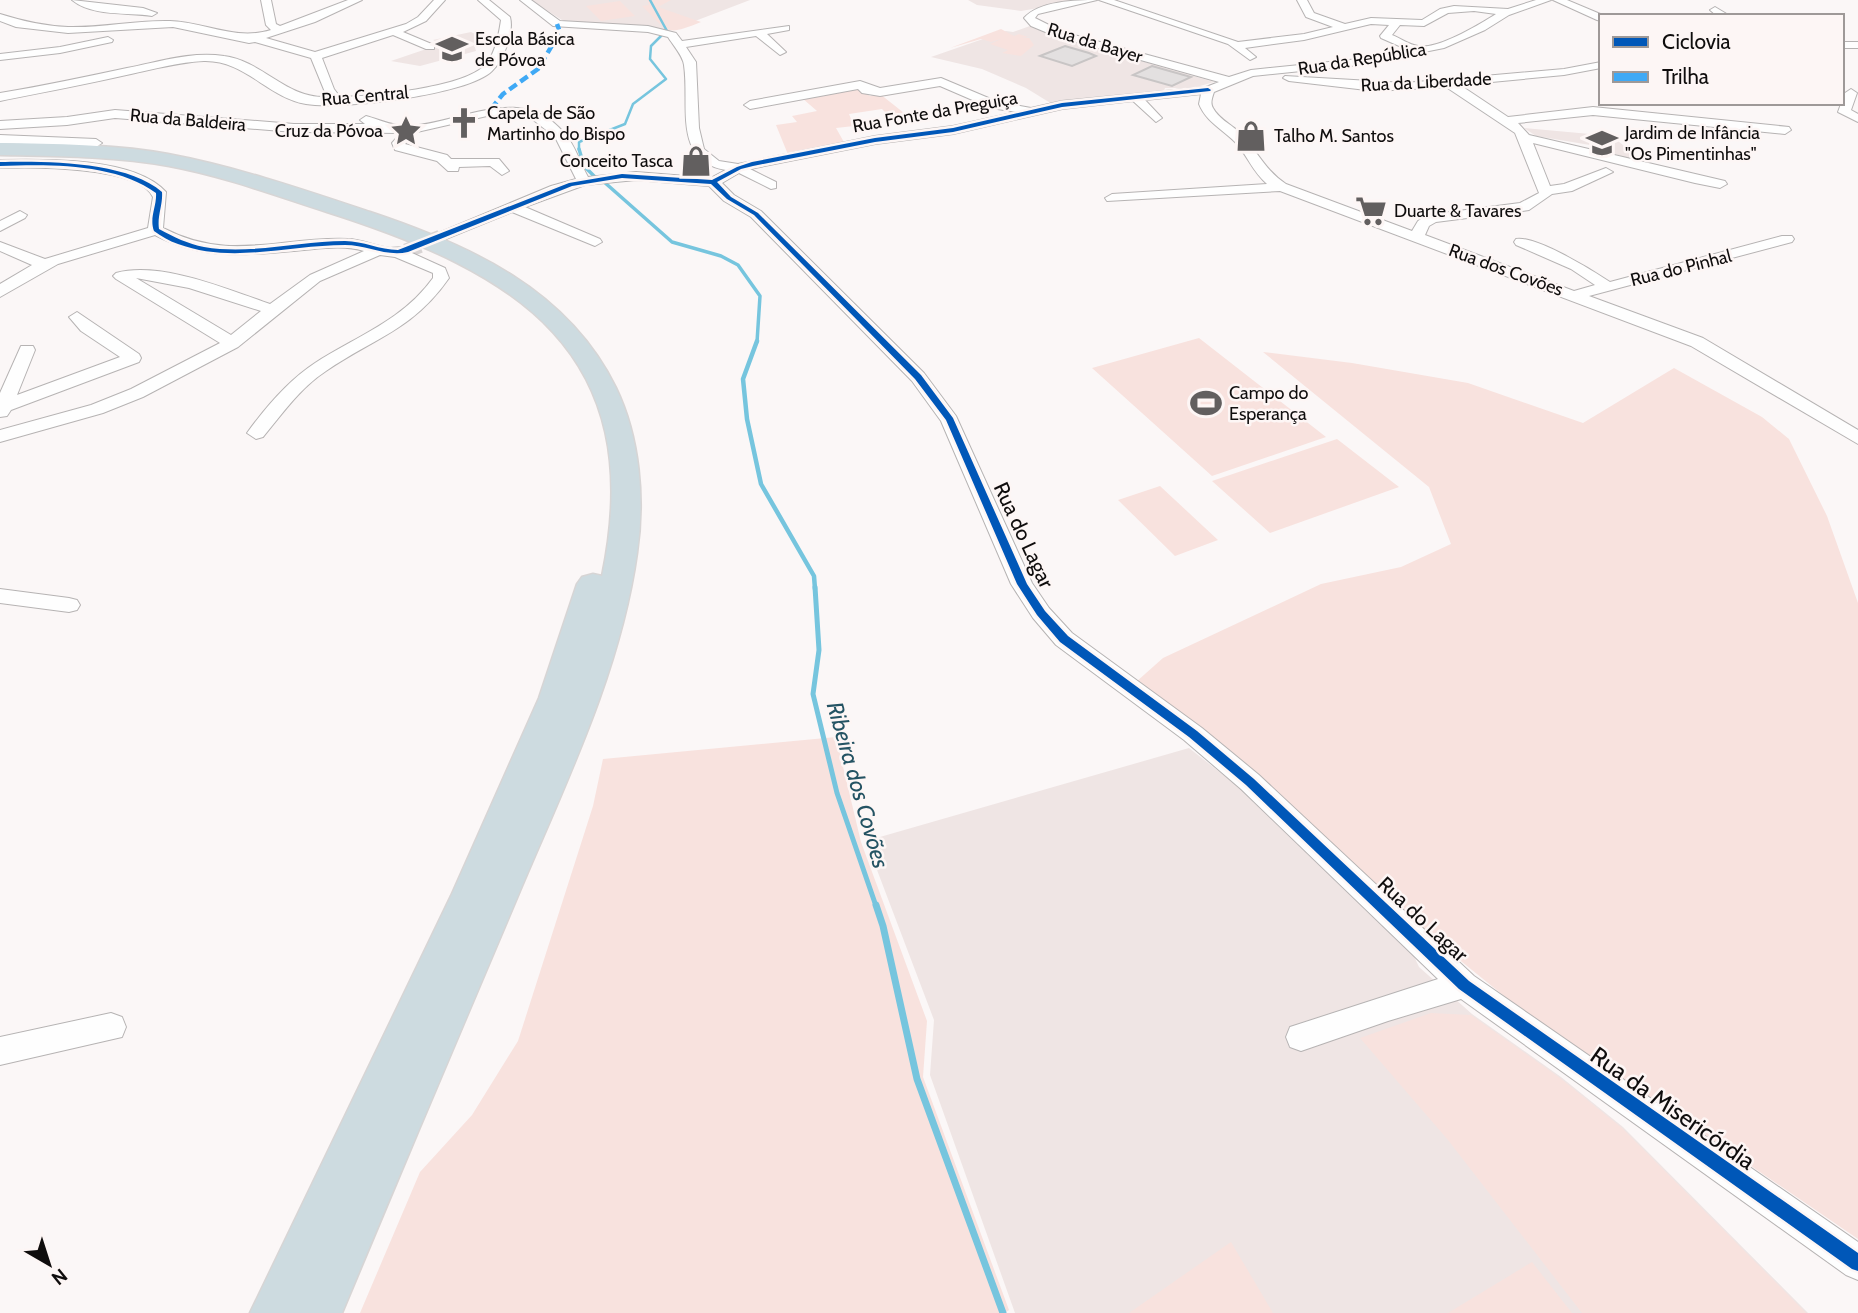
<svg xmlns="http://www.w3.org/2000/svg" width="1858" height="1313" font-family="Cabin,sans-serif">
	<rect width="100%" height="100%" fill="#fbf7f7"/>
	<path fill="#efe5e4" d="M531 0H750L669 31 565 22Z
		M968 0H1085L1021 11 977 5Z
		M1030 26 1069 40 1214 82 1193 88H1165L1164 91 1052 104 1026 88 982 69 931 57 1006 31 1013 32Z
		M471 32 475 34 477 39 474 44 476 51 420 66 391 61 441 44 433 40Z
		M1524 128 1612 136 1629 150V159L1590 145 1536 136Z
		M1189 748 1240 788 1413 954 1419 967 1472 1014 1561 1077 1623 1127 1808 1313H1015L930 1075 934 1020 866 841Z"/>
	<path fill="#f8e2de" d="M647 0H671L658 7 701 22C664 37 669 32 642 6L649 5Z
		M620 1 635 16 601 21 586 6Z
		M1001 29 1014 36 1019 34 1028 37 1022 38H1029L1034 45 1021 56 1002 53 1008 50 990 44 1001 39 991 42 981 39 950 48Z
		M856 87 870 96 880 94 904 113 888 115 882 109 849 114 854 126 836 128 845 144 789 157 776 125 797 122 792 116 817 111 802 98Z
		M1199 338 1326 437 1212 476 1092 368Z
		M1263 352 1352 363 1468 383 1583 423 1674 368 1762 417 1789 439 1827 516 1858 603V1239L1514 1004 1404 915 1136 682 1163 658 1321 584 1401 567 1451 544 1429 487Z
		M1337 439 1399 487 1270 533 1212 481Z
		M1160 486 1218 540 1175 556 1118 500Z
		M836 737 861 842 927 1021 923 1077 1009 1310 1005 1313H360L420 1172 472 1115 518 1041 593 806 603 759Z
		M1431 1013 1471 1015 1560 1078 1622 1128 1806 1313H1582L1448 1140 1360 1038Z
		M1231 1242 1273 1313H1129Z
		M1532 1262 1572 1313H1448Z"/>
	<g fill="none" stroke-linecap="round" stroke-linejoin="round">
		<path stroke="#76c5de" stroke-width="2.5" d="M650 0 667 31
			M579 150V142L625 124 633 104 666 79 650 59 651 46 662 35"/>
		<path stroke="#76c5de" stroke-width="3.5" d="M579 149 584 166 594 176
			M603 181 672 242 721 256 738 265 760 296 757 342"/>
		<path stroke="#76c5de" stroke-width="4.5" d="M757 341 743 379 747 419 761 484 814 576 815 589"/>
		<path stroke="#76c5de" stroke-width="5" d="M815 587 819 650 813 694 837 793 876 906"/>
		<path stroke="#76c5de" stroke-width="7" d="M876 905 883 926 917 1079 1003 1313"/>
	</g>
	<path fill="#e3e0e0" stroke="#c8c5c5" stroke-width="2" d="M1065 46 1089 53 1096 56 1072 66 1040 56Z
		M1152 66 1166 70 1191 77 1172 86 1133 75Z"/>
	<g fill="none" stroke-linecap="round" stroke-linejoin="round">
		<path stroke="#d8d4d4" stroke-width="15" stroke-dasharray="15 7" stroke-linecap="butt" d="M406 251 441 237"/>
		<defs>
			<path id="minor" d="M72 0 143 8 157 13 152 16C127 12 93 17 72 0Z
				M261 0H271L276 24 280 26 348 0H362L315 22 266 38 315 52 406 24 418 17 434 0H445L426 21 403 32 434 45V49H426L393 35 322 58 334 89 340 97C372 96 462 88 484 66 495 56 499 34 501 20L478 0H489L510 17C514 32 504 60 492 71 468 95 340 110 306 104 267 97 245 60 204 61 179 62 155 69 131 74 87 84 44 92 0 101V93C43 86 85 77 127 68 159 62 191 51 224 56 263 61 286 99 327 97L311 58 255 42 249 43 173 27 68 33 16 27 0 21V14C22 21 44 26 68 27 102 28 136 20 170 21 205 22 235 41 271 30L266 25Z
				M520 0H531L560 21 648 26 676 33 682 41 789 26V30L767 34 786 52 780 55 756 36 686 47 696 62 699 128 704 149 719 161 738 164 875 136 953 126 1017 112 991 108 940 86 880 96 862 93 858 89 750 109 744 105 750 101 860 81 880 88 941 78 998 102 1031 108 1062 101 1206 87 1219 82 1055 36 1031 26 1024 18C1039 1 1075 0 1097 0L1038 14 1035 18 1063 32 1229 77 1251 70 1359 59 1406 49 1381 38 1380 36 1389 25 1371 24 1304 40 1245 48 1256 57 1250 60 1228 44 1099 0H1114L1238 42 1304 34 1333 27 1306 17 1297 0H1307L1314 13 1345 24 1371 18 1422 20 1440 9 1454 6 1508 9 1536 0H1551L1509 15 1485 30 1444 48 1359 65 1253 76 1214 92C1212 98 1210 103 1213 108 1218 118 1230 124 1238 131 1256 148 1264 170 1286 184L1412 231 1418 221 1427 215 1520 203 1539 193 1515 133 1446 87 1375 91 1289 81 1283 78 1285 76 1405 83 1564 69 1601 62V68L1564 75 1460 85 1508 117 1593 107 1789 127 1791 130 1785 134 1593 115 1518 123 1529 135 1725 181 1727 184 1720 188 1695 183 1533 143 1550 186 1564 184 1606 168 1613 172 1572 191 1552 194 1529 210 1436 222 1429 226 1425 235 1574 291 1595 285 1571 269 1516 245 1514 242 1516 239C1535 235 1592 270 1610 282L1782 236H1792L1794 239 1792 242 1589 296 1703 338 1858 430V444L1691 346 1280 191 1107 201 1105 198 1112 194 1267 184C1253 172 1248 157 1237 144 1224 130 1206 122 1199 104L1201 94 1145 100 1162 118 1156 122 1133 101 1062 109 953 134 875 144 750 169 776 182V188L771 189 739 173 722 183 734 195 761 211 924 373 956 416 1032 583 1049 608 1072 633 1202 728 1259 775 1474 976 1858 1242V1280L1846 1275 1461 999 1388 1021 1301 1051 1290 1047 1286 1037 1290 1027 1438 979 1241 789 1184 740 1056 645 1033 618 1011 584 941 421 912 381 751 217 724 201 709 186 636 180 585 185 525 207 600 239 602 242 595 246 512 212 441 241 434 237 436 234 551 186 576 179 555 137 532 119 512 114 487 116 417 132 405 144 447 155 451 159H499L509 171 502 175 490 166 459 167 458 171H448L437 161 395 150 392 143 401 133 294 132 115 118 67 125 0 129V121L67 117 115 110 294 124H365L360 120 366 116C381 120 391 126 408 126 460 124 522 81 565 134 575 145 580 163 588 177L636 172 711 178 726 170C672 161 690 105 684 65 683 56 673 45 668 37L648 32 553 26ZM1474 11 1496 14C1480 24 1438 50 1418 46 1409 45 1400 38 1392 35L1400 25 1424 26 1448 13Z
				M1553 0H1567L1605 16H1601V21L1597 20Z
				M1715 7 1730 16H1717L1710 10Z
				M108 37 113 40 112 42 60 53 0 60V54L60 47Z
				M1842 42H1858V48H1842Z
				M1851 89 1857 93 1851 110 1858 114V122L1838 112 1845 93Z
				M0 135 96 139 102 143 96 147 0 143Z
				M0 160C44 159 135 157 166 192L163 228C230 263 279 236 348 239 362 239 376 247 390 248 397 248 404 246 411 248L412 253 445 268 449 278C413 330 374 338 326 371 300 388 282 414 263 437L256 439 247 433C265 408 289 380 315 363 357 336 403 320 433 278V273L395 257 380 255 320 281 238 347 143 397 103 413 0 442V430L91 405 131 389 220 343 116 279 113 276 116 273C161 261 226 289 270 304L310 275 364 251C345 245 324 248 304 250 251 255 204 261 155 235L58 264 0 297V284L32 265 0 251V242L45 259 148 228 153 197C139 166 31 167 0 168ZM136 278 189 288 261 311 231 335Z
				M20 211 27 215 25 218 0 231V221Z
				M77 312 139 354 141 358 139 362 11 410 7 416 0 417V393L21 346H33L35 350 17 395 120 357 81 331 69 317Z
				M0 589 69 598 77 600 80 605 77 610 69 612 0 603Z
				M111 1013 122 1017 126 1027 122 1037 0 1065V1037Z"/>
			<path id="highway" d="M0 143C56 144 113 144 168 154 237 167 304 190 370 212 469 245 568 289 616 388 640 438 645 499 637 553 621 669 567 780 522 886 462 1029 401 1170 342 1313H250L451 896 539 698 577 584 582 577 593 574 602 576C649 351 516 272 327 212 274 195 223 176 169 166 113 156 56 156 0 155Z"/>
		</defs>
		<use href="#minor" stroke="#b6b3b3" stroke-width="2"/>
		<use href="#highway" stroke="#d7d5d5" stroke-width="3"/>
		<use href="#minor" fill="#fefefe" fill-rule="evenodd"/>
		<use href="#highway" fill="#cddbe0" fill-rule="evenodd"/>
		<path stroke="#3fa9f5" stroke-width="4.5" stroke-dasharray="9 4.5" stroke-linecap="butt" d="M491 109 503 94 538 69 560 32 557 24"/>
		<defs>
			<path id="cycleway" d="M1208 88 1211 90 1210 91 1062 107 953 132 875 142 753 166 741 169 717 182 731 197 758 213 921 375 953 418 1027 584 1045 611 1068 636 1197 731 1254 779 1469 981 1858 1253V1271L1852 1269 1459 989 1246 785 1189 737 1060 642 1037 615 1017 584 946 420 915 379 754 215 727 199 711 184 622 178 572 186 408 252C386 257 367 245 345 245 289 245 232 264 178 244 169 241 161 236 154 231 149 218 157 206 156 193 116 163 48 164 0 166V162C45 161 127 161 162 192 163 205 157 216 159 229 174 237 188 244 204 247 251 255 298 241 345 241 363 241 380 250 398 250L569 183 622 174 712 180 737 167 752 162 875 138 953 128 1062 103Z"/>
		</defs>
		<use href="#cycleway" stroke="#fdf6f5" stroke-width="5"/>
		<use href="#cycleway" fill="#0057b8" fill-rule="evenodd"/>
	</g>
	<defs>
		<symbol id="school-bare" viewBox="-9 -9 18 18"><path d="M0-5L7-2L0 1L-7-2ZM-4 1L0 2.5L4 1V4Q0 6-4 4Z" fill="#625f5f" stroke="#fdf6f5" stroke-width="2.5" paint-order="stroke"/></symbol>
		<symbol id="church-bare" viewBox="-9 -9 18 18"><path d="M-1.2-6h2.4v3.5h3.3v2.4h-3.3V6h-2.4V-.1h-3.3v-2.4h3.3Z" fill="#625f5f" stroke="#fdf6f5" stroke-width="2.5" paint-order="stroke"/></symbol>
		<symbol id="sight-bare" viewBox="-9 -9 18 18"><path d="M0-6L1.8-2.2L6-1.7L2.9 1.2L3.7 5.4L0 3.3L-3.7 5.4L-2.9 1.2L-6-1.7L-1.8-2.2Z" fill="#625f5f" stroke="#fdf6f5" stroke-width="2.5" paint-order="stroke"/></symbol>
		<symbol id="shop-bare" viewBox="-9 -9 18 18"><path d="M-5-2.5h2.3a2.7 3.5 0 0 1 5.4 0H5L5.5 6h-11ZM-1.5-2.5h3a1.5 2.3 0 0 0-3 0Z" fill="#625f5f" stroke="#fdf6f5" stroke-width="2.5" paint-order="stroke"/></symbol>
		<symbol id="supermarket-bare" viewBox="-9 -9 18 18"><path d="M-6-5.5h2.5l.6 2H6L4.5 2H-2.5L-4.4-4H-6ZM-1.5 3.2a1.3 1.3 0 1 0 .1 0ZM3 3.2a1.3 1.3 0 1 0 .1 0Z" fill="#625f5f" stroke="#fdf6f5" stroke-width="2.5" paint-order="stroke"/></symbol>
		<symbol id="stadium-bare" viewBox="-9 -9 18 18"><path d="M0-5a6.5 5 0 1 0 0 10a6.5 5 0 1 0 0-10ZM-3.5-1.8h7v3.6h-7Z" fill="#625f5f" stroke="#fdf6f5" stroke-width="2.5" paint-order="stroke"/></symbol>
	</defs>
	<g fill-rule="evenodd">
		<use href="#school-bare" x="430" y="27" width="44" height="44"/>
		<use href="#church-bare" x="442" y="101" width="44" height="44"/>
		<use href="#sight-bare" x="384" y="109" width="44" height="44"/>
		<use href="#shop-bare" x="1229" y="114" width="44" height="44"/>
		<use href="#school-bare" x="1580" y="121" width="44" height="44"/>
		<use href="#shop-bare" x="674" y="139" width="44" height="44"/>
		<use href="#supermarket-bare" x="1349" y="189" width="44" height="44"/>
		<use href="#stadium-bare" x="1184" y="381" width="44" height="44"/>
	</g>
	<g text-anchor="middle" dominant-baseline="central" stroke-width="5" stroke-linejoin="round" paint-order="stroke">
		<g font-size="18" fill="#0f0d0d" stroke="#fdf6f5" text-anchor="start">
			<text x="475" y="39">Escola Básica<tspan x="475" dy="21">de Póvoa</tspan></text>
			<text x="487" y="113">Capela de São<tspan x="487" dy="21">Martinho do Bispo</tspan></text>
			<text x="383" y="131" text-anchor="end">Cruz da Póvoa</text>
			<text x="1625" y="133">Jardim de Infância<tspan x="1625" dy="21">"Os Pimentinhas"</tspan></text>
			<text x="1274" y="136">Talho M. Santos</text>
			<text x="673" y="161" text-anchor="end">Conceito Tasca</text>
			<text x="1394" y="211">Duarte &amp; Tavares</text>
			<text x="1229" y="393">Campo do<tspan x="1229" dy="21">Esperança</tspan></text>
		</g>
		<g font-size="18" fill="#0f0d0d" stroke="#fdf6f5">
			<text transform="translate(1095 43) rotate(17)">Rua da Bayer</text>
			<text transform="translate(1362 59) rotate(-9)">Rua da República</text>
			<text transform="translate(1426 82) rotate(-3)">Rua da Liberdade</text>
			<text transform="translate(365 96) rotate(-5)">Rua Central</text>
			<text transform="translate(935 112) rotate(-10)">Rua Fonte da Preguiça</text>
			<text transform="translate(188 120) rotate(5)">Rua da Baldeira</text>
			<text transform="translate(1681 268) rotate(-14)">Rua do Pinhal</text>
			<text transform="translate(1506 270) rotate(20)">Rua dos Covões</text>
		</g>
		<g font-size="21" fill="#0f0d0d" stroke="#fdf6f5">
			<text transform="translate(1024 535) rotate(65)">Rua do Lagar</text>
			<text transform="translate(1423 919) rotate(43)">Rua do Lagar</text>
		</g>
		<g font-size="23" font-style="italic" fill="#245363" stroke="#fdf6f5">
			<text transform="translate(858 785) rotate(74)">Ribeira dos Covões</text>
		</g>
		<g font-size="24" fill="#0f0d0d" stroke="#fdf6f5">
			<text transform="translate(1673 1108) rotate(35)">Rua da Misericórdia</text>
		</g>
	</g>
	<rect x="1599" y="14" width="245" height="91" fill="#fdf6f5" stroke="#9e9998" stroke-width="2"/>
	<rect x="1613" y="37" width="35" height="10" fill="#0057b8" stroke="#9e9998" stroke-width="2"/>
	<text x="1662" y="49" font-size="21" fill="#0f0d0d">Ciclovia</text>
	<rect x="1613" y="72" width="35" height="10" fill="#3fa9f5" stroke="#9e9998" stroke-width="2"/>
	<text x="1662" y="84" font-size="21" fill="#0f0d0d">Trilha</text>
	<g transform="translate(49 1264) rotate(141)" stroke="#fdf6f5" stroke-width="5" paint-order="stroke">
	<path d="M0-5L12 26L0 18L-12 26Z" fill="#0f0d0d"/>
	<text y="-10" font-size="19" font-weight="bold" text-anchor="middle" fill="#0f0d0d">N</text>
	</g>
</svg>
